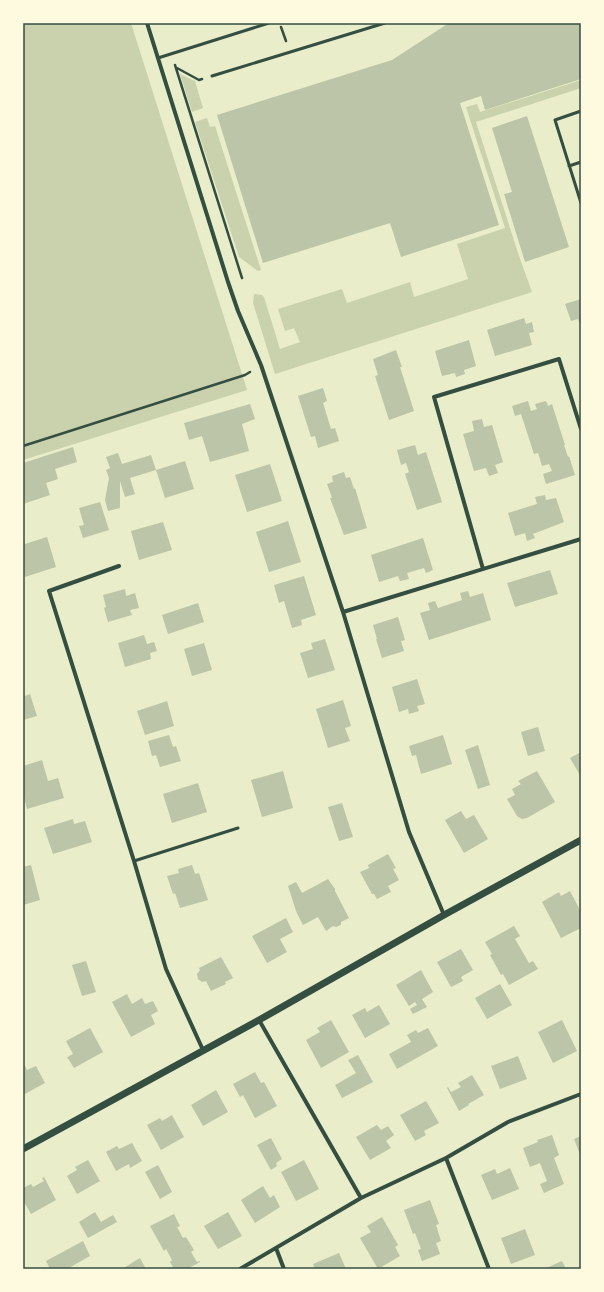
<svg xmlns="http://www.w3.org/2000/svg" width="604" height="1292" font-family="Manrope,sans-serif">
	<rect width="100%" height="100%" fill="#e9edc9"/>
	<path fill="#cad2ad" d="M23 23H131L247 390 23 460Z
		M180 74 195 81 203 108 192 112Z
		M581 80V88L476 122 519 256 532 292 275 374 253 303 254 294 262 295 264 297 280 349 300 342 294 328 285 331 278 309 342 289 347 303 410 282 414 297 468 279 457 244 505 228 466 107 477 104 480 112Z
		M207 118 210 127 215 126 261 270 258 271 239 257 195 122Z"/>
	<path fill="#bcc5a7" d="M449 23H581V79L485 110 481 96 460 103 499 225 401 257 390 223 263 263 217 115 392 60Z
		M527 116 569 247 525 262 504 194 512 192 492 128Z
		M581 299V328L578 319 571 321 565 304Z
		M524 318 526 324 532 322 534 332 529 333 532 345 495 356 487 330Z
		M469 340 476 366 464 370 465 374 456 377 455 373 442 376 435 351Z
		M396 350 402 367H400L414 411 389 420 375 376 378 375 373 359Z
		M323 388 327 401 323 403 331 429 335 428 339 441 318 448 315 436 311 437 298 396Z
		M528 401 531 411 537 409 535 404 546 401 548 406 552 404 565 445H564L568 457 569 456 575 475 546 484 543 474 552 471 549 464 542 466 538 453 534 454 521 414 515 416 512 406Z
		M250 404 255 419 242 424 249 451 210 462 202 436 189 440 184 423Z
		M482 419 484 427 492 425 503 462 495 465 498 473 489 476 486 468 474 471 463 434 474 431 472 421Z
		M415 445 418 455 426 452 442 502 417 510 405 474 409 472 406 463 401 465 397 450Z
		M73 447 77 462 55 469 58 479 46 483 50 495 23 504V463Z
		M118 453 122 464 151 455 156 470 130 478 135 494 125 497 120 481V508L108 511 105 500 109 478 106 470 110 468 106 457Z
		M185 461 194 489 165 498 156 470Z
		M270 464 282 501 247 512 235 475Z
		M344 472 346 478 350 477 354 489 355 488 367 528 344 535 330 498H332L327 484 333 482 332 476Z
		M545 495 546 500 556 498 564 522 533 534 535 538 527 541 525 533 515 536 508 513 537 504 535 497Z
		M100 502 109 530 83 538 79 526 84 525 79 508Z
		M288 521 301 562 269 572 256 532Z
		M163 522 172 550 139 560 131 531Z
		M47 537 56 567 25 577 23 571V538L25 544Z
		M423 538 433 570 426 573 424 568 407 573 409 579 400 581 398 576 379 582 371 555Z
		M550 570 558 594 515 607 507 583Z
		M304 576 316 615 301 620 302 625 292 628 284 601 279 603 274 585Z
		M125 589 126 596 135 593 139 608 130 610 132 615 108 622 104 608 106 607 103 595Z
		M468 591 470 597 483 593 491 620 429 640 420 613 430 610 428 603 435 601 438 608 462 600 460 593Z
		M198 603 204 622 168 634 162 615Z
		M398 617 405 640 401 641 404 651 382 658 376 639H377L373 625Z
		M144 635 147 644 154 642 157 651 150 653 151 659 125 667 118 643Z
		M325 639 335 670 308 678 300 653 313 649 311 643Z
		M204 643 212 670 192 676 184 649Z
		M417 679 425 704 417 706 419 711 409 714 408 709 399 712 392 687Z
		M23 692 25 696 30 694 37 716 23 720Z
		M343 700 351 726 345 728 350 741 328 748 316 709Z
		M167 701 174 726 145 735 137 711Z
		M538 727 545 751 528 756 521 732Z
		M169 735 173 747 176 746 181 761 160 767 156 755 152 756 148 741Z
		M443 735 452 764 421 774 416 755 412 756 409 746Z
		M478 745 490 785 478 789 465 750Z
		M581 752V777L570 758Z
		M42 760 48 781 58 778 64 798 27 809 23 794V766Z
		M283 771 293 808 262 817 251 780Z
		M537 771 555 802 527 818 522 819 517 816 507 799 515 795 512 789 521 784 518 781Z
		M198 783 207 812 172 823 163 794Z
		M342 803 353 837 339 841 328 807Z
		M461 811 466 819 474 815 488 839 464 853 445 820Z
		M73 819 74 824 85 821 92 842 53 854 44 828Z
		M388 854 396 868 393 869 399 880 388 886 391 892 377 899 374 894H372L360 872 369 868 368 865Z
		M31 865 40 900 23 905V867Z
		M192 865 195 874 199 873 208 900 180 908 175 893 173 894 167 876 179 873 178 869Z
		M328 879 335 889V891L349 918 341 922V925L336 927 333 926 326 931 318 917 303 925 296 911 288 886 296 882 302 893Z
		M570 891 581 912V928L561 938 542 902 559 892 561 896Z
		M286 918 293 932 280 939 287 952 267 963 252 936Z
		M514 926 520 936 515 939 529 963 533 961 538 969 509 985 503 974 501 975 490 955 492 954 485 942Z
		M461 949 473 970 461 977 463 981 451 987 437 962Z
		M221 957 233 978 225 982 226 984 211 991 206 981 202 982 198 979 197 974 200 970 199 968Z
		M86 961 96 992 82 996 72 965Z
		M421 970 433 992 422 999 427 1007 413 1014 410 1009 417 1005 415 1002 409 1006 396 985Z
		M500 984 512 1005 487 1019 475 998Z
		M127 994 132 1004 142 998 145 1004 153 1001 158 1011 151 1015 155 1024 131 1037 112 1002Z
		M379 1005 390 1024 365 1038 352 1015 365 1008 367 1012Z
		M331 1020 349 1052 321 1068 306 1040 320 1032 317 1028Z
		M562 1020 577 1051 553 1063 538 1032Z
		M90 1028 103 1052 74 1068 67 1057 73 1054 66 1041Z
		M428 1028 438 1046 397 1069 389 1054 411 1042 407 1035 416 1030 418 1033Z
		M358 1055 373 1082 342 1098 335 1085 356 1073 348 1060Z
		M518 1056 527 1079 500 1089 491 1066Z
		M23 1062 27 1070 36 1066 45 1083 23 1095Z
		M255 1072 261 1083 264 1082 277 1106 255 1118 243 1095 240 1097 233 1084Z
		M472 1075 484 1095 468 1104 469 1105 459 1111 447 1088 448 1087 451 1092 461 1087 458 1083Z
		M216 1090 228 1112 203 1126 191 1105Z
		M426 1101 439 1123 424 1131 426 1135 415 1141 400 1115Z
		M172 1115 184 1137 161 1150 147 1125 160 1118 162 1121Z
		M377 1125 381 1130 388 1126 394 1135 386 1141 391 1148 370 1160 356 1137Z
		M552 1135 559 1155 554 1158 564 1184 544 1193 540 1184 547 1181 540 1163 530 1167 523 1148 538 1142 537 1140Z
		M581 1136V1157L574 1139Z
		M271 1138 282 1159 276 1163 277 1166 271 1170 257 1145Z
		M132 1143 142 1161 130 1168 129 1164 116 1171 106 1152 117 1146 119 1149Z
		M88 1160 100 1181 77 1194 67 1176 77 1170 75 1167Z
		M304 1160 319 1189 296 1201 281 1172Z
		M158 1165 172 1192 160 1199 145 1172Z
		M510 1168 519 1189 492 1200 481 1175 495 1169 497 1174Z
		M44 1177 56 1200 31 1214 23 1200V1188L31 1184 33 1187 44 1181 42 1178Z
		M263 1186 270 1198 274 1195 280 1207 255 1223 241 1200Z
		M430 1200 439 1224 436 1225 441 1241 436 1243 440 1254 422 1261 418 1250 421 1249 415 1233 413 1234 404 1210Z
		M95 1212 101 1222 113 1215 117 1222 88 1238 79 1222Z
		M228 1212 242 1236 218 1249 204 1226Z
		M174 1214 180 1226 177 1227 183 1238 186 1237 194 1250 191 1252 197 1262 200 1261V1262L187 1269H174L170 1262 172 1260 166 1249 164 1251 150 1226Z
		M382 1217 398 1245 395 1247 400 1256 378 1269 360 1238 371 1232 367 1226Z
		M525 1229 535 1255 511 1264 501 1238Z
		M83 1241 90 1256 67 1269H50L46 1261Z
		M339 1253 346 1269H315L313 1264Z
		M140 1258 146 1269H122Z
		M562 1261 566 1269H544Z"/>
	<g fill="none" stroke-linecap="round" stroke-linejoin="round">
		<path stroke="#344e41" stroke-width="2.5" d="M281 27 286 41
			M175 65 242 278
			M177 68 199 80 202 79
			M23 446 245 375 250 372"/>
		<path stroke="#344e41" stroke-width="3" d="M158 58 269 23
			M212 76 385 23
			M581 111 555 120 581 203
			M569 166 581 162
			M134 861 238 828"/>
		<path stroke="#344e41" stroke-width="4" d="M147 23 228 282 238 311 261 365 343 612 409 832 444 915
			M119 566 49 591 134 861 166 969 203 1050
			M483 569 434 397 559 359 581 429
			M343 612 581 539
			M259 1020 361 1198
			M446 1158 489 1269
			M276 1248 284 1269
			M240 1269 361 1198 446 1158 508 1122 581 1094"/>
		<path stroke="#344e41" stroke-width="7" d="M23 1149 259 1020 444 915 581 840"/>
	</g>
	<rect width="604" height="1292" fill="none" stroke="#fefae0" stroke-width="48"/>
	<rect x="24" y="24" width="556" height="1244" fill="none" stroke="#344e41" stroke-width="1.5"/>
</svg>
